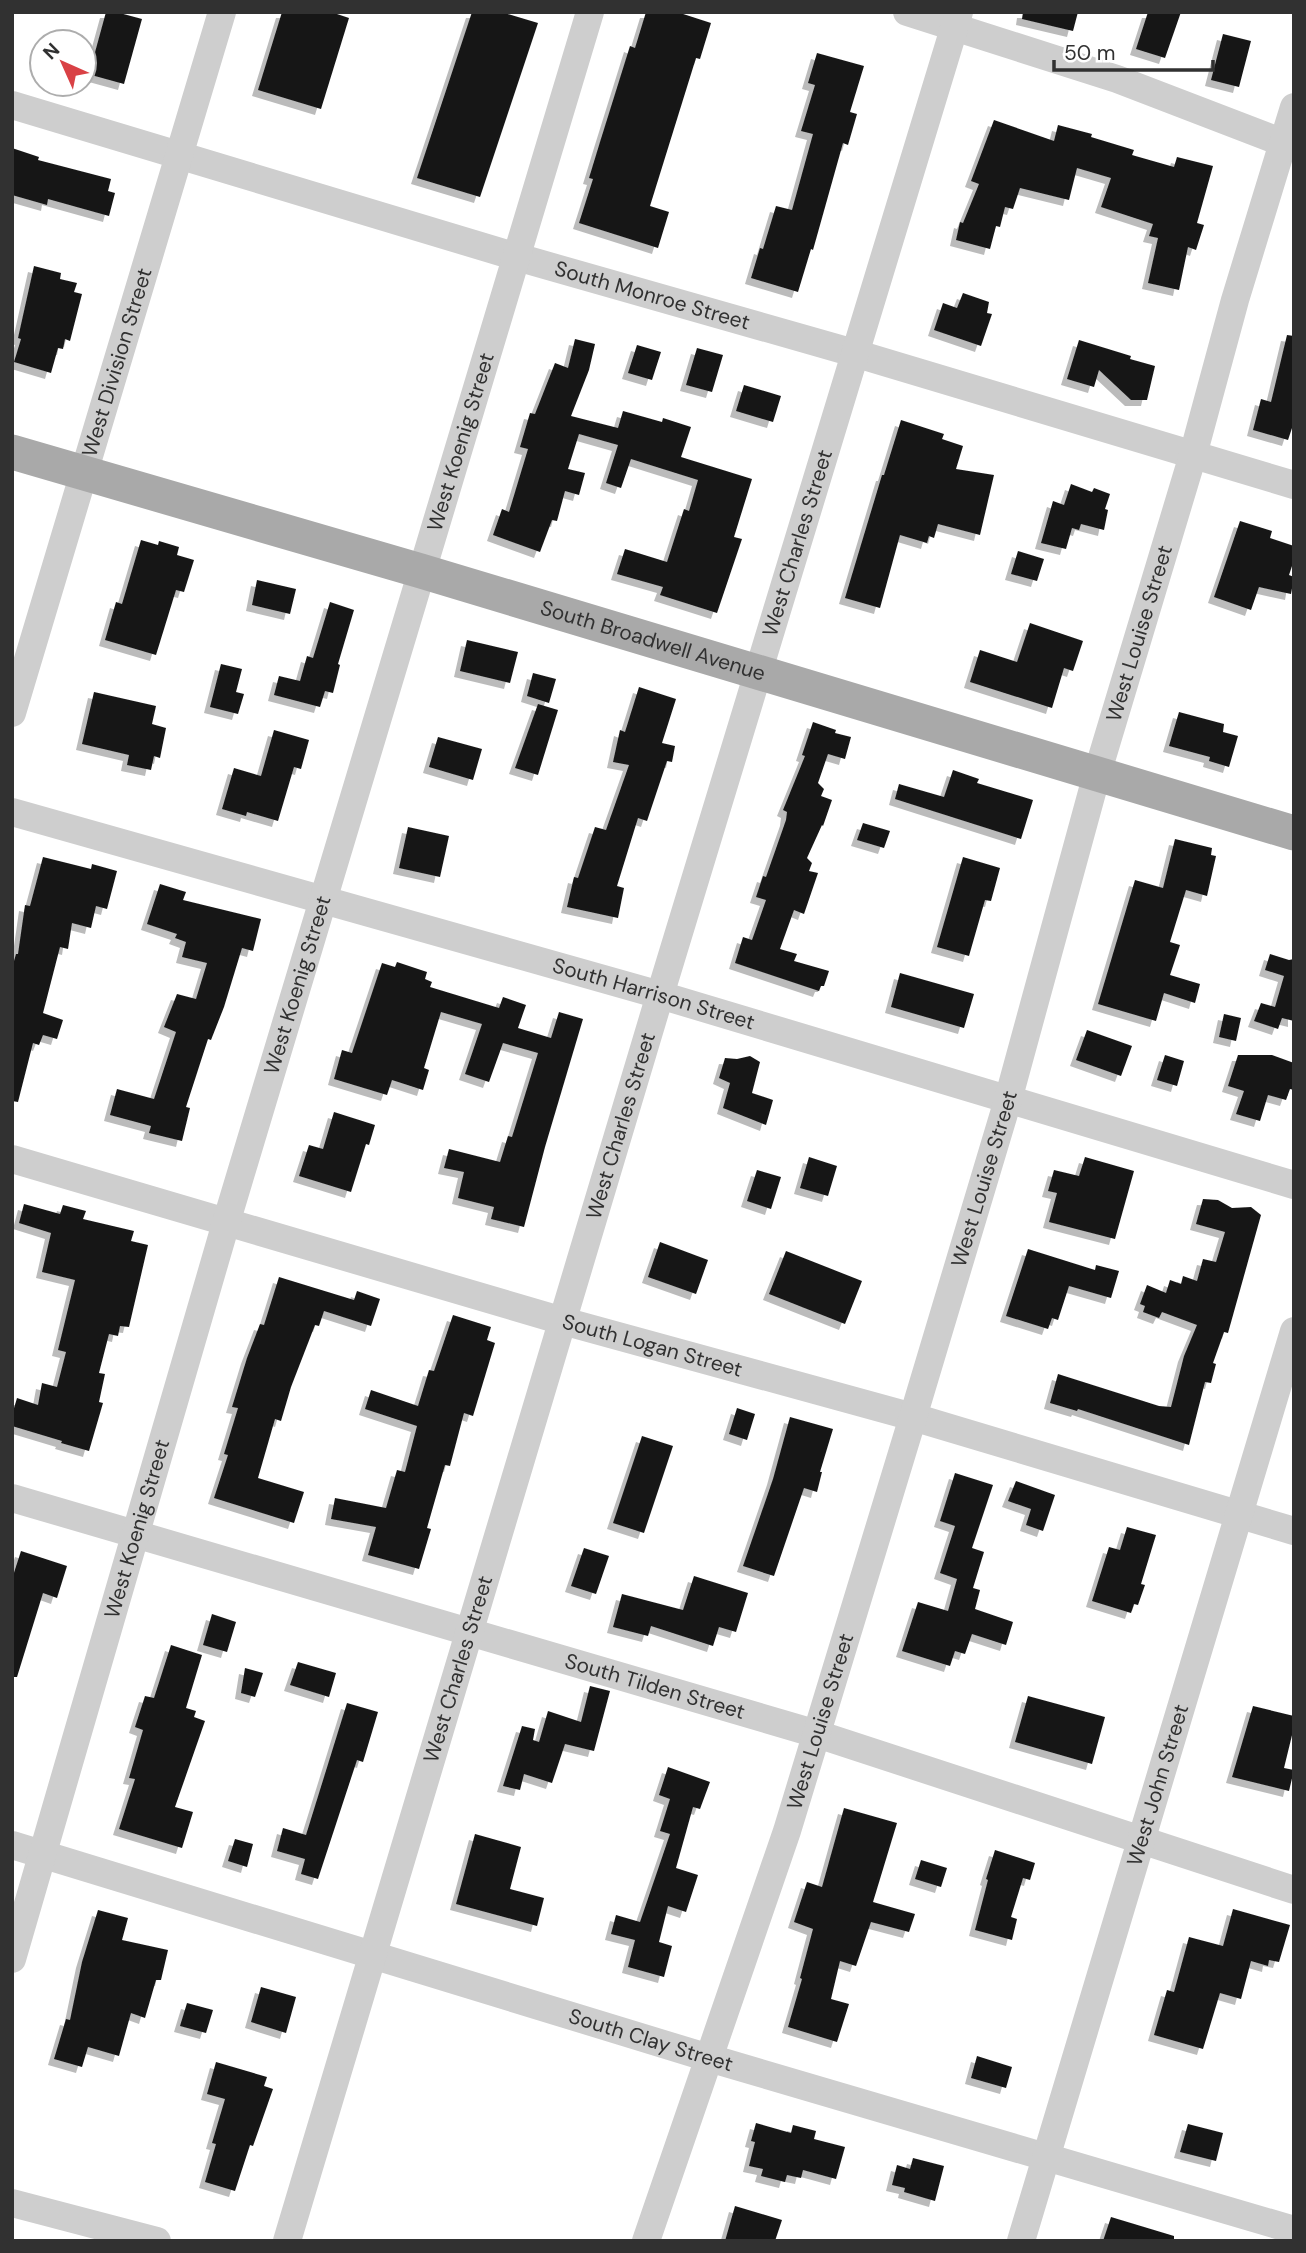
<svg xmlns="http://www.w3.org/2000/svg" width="1306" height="2253" font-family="'DM Sans',sans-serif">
	<defs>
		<filter id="shadow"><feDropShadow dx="-6" dy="6" stdDeviation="0" flood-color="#0004"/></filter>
	</defs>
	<rect width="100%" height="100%" fill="#fff"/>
	<path fill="#181818" filter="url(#shadow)" d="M106 12H116L142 19 124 84 84 73V53L94 56Z
		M282 12H331L349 18 321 109 258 90Z
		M472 12H501L538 23 480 197 417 178Z
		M646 12H677L711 23 700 59 696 58 650 206 669 212 658 248 579 223 593 179 589 178 600 142 630 46 635 48Z
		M1023 12H1078L1073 31 1022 19Z
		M1148 12H1181L1165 58 1136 49Z
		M1223 34 1251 41 1239 87 1211 80Z
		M817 53 864 66 850 112 857 114 848 145 843 143 813 250 811 249 798 292 751 278 760 248 763 249 776 206 792 210 813 134 801 131 815 85 808 83Z
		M994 120 1054 141 1058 125 1092 134 1091 137 1134 150 1132 155 1174 167 1177 157 1213 166 1197 223 1204 225 1196 250 1188 247 1179 290 1148 283 1158 238 1149 236 1153 224 1101 207 1111 178 1077 168 1069 200 1020 188 1013 209 1005 207 1000 227 996 226 990 249 956 240 960 222 963 223 979 184 971 181Z
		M12 148 39 157 38 160 111 179 108 191 115 193 109 216 48 199 47 205 12 195Z
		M34 266 61 273 60 279 77 283 74 292 82 294 70 341 65 339 63 349 58 348 51 373 14 362 21 339 18 338Z
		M963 293 989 302 987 313 992 314 981 346 934 330 943 303 957 308Z
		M1287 335 1294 336V422L1288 440 1253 430 1261 399 1271 402Z
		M575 339 595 344 589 370 571 416 618 428 623 411 662 422 663 418 691 427 681 457 752 479 734 537 742 539 717 613 660 595 663 587 617 574 625 549 667 562 684 509 689 511 698 480 631 459 621 488 606 483 618 445 579 434 568 469 585 473 579 495 565 491 557 521 552 520 540 552 493 535 502 509 509 512 528 449 520 447 530 413 535 414 555 363 568 368Z
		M1079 340 1131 356 1130 359 1155 366 1147 400H1131L1099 370 1094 387 1067 379Z
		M637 345 661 352 652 380 628 373Z
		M697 348 723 355 712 392 686 385Z
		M744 385 781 396 773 422 736 411Z
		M901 420 944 434 942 439 963 446 956 469 994 475 980 535 938 524 934 538 929 536 927 543 900 535 880 608 845 598 882 475H884Z
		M1071 484 1092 492 1094 488 1110 494 1105 509 1108 510 1104 530 1081 524 1079 530 1072 528 1066 549 1041 543 1053 501 1064 505Z
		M1240 521 1272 531 1270 538 1294 546V560L1289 575 1294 577 1291 594 1259 587 1251 610 1214 597Z
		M141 540 158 545 159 541 179 547 177 555 194 560 184 592 176 590 156 655 105 640 116 602 122 604Z
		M1018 551 1044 559 1037 581 1011 574Z
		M257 580 296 589 290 614 252 605Z
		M330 602 354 610 338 664 340 665 333 693 325 691 320 707 274 695 279 676 300 681 307 656 313 658Z
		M1030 623 1083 641 1073 671 1064 668 1052 708 970 682 980 650 1017 662Z
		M467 640 518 652 510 683 460 671Z
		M221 664 242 669 236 692 244 694 238 714 210 707Z
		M533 673 556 679 549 703 527 696Z
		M639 687 676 699 662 743 675 746 672 762 667 761 647 821 638 818 617 886 624 888 618 918 567 907 574 877 578 878 595 827 606 830 629 765 613 762 620 730 625 732Z
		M94 692 156 706 152 724 166 728 160 758 154 756 151 770 127 765 129 755 82 744Z
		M538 704 558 710 538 775 515 768Z
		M1179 712 1224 724 1223 732 1238 736 1229 767 1209 761 1210 757 1169 746Z
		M813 722 836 730 835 733 851 737 845 759 828 754 818 783 824 789 821 796 832 800 823 826 822 825 807 858 812 863 809 871 818 873 804 914 794 910 780 949 797 954 794 961 829 971 824 986H821L819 991 735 963 743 937 752 940 766 900 756 897 763 876 766 877 786 820 787 812 783 810 805 756 802 755Z
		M274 730 309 740 301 769 294 767 278 821 247 812 246 816 222 809 234 768 261 776Z
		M438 737 482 749 473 780 429 767Z
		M953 770 979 779 977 783 1033 800 1021 839 895 799 899 784 944 797Z
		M863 823 890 831 884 848 857 840Z
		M408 827 449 836 440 877 399 868Z
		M1175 839 1212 848 1211 855 1216 856 1207 896 1186 890 1170 942 1180 945 1170 975 1200 984 1195 1003 1164 993 1156 1021 1098 1004 1135 880 1163 888Z
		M43 857 91 869 92 864 117 871 107 909 96 906 91 928 72 923 68 949 60 947 43 1013 63 1020 57 1039 43 1035 39 1045 33 1043 18 1102 12 1101V968L16 954H18L25 905 30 906Z
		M963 857 1000 868 991 901 985 900 969 956 937 947Z
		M160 884 186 892 183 900 261 919 253 951 242 948 224 1007 211 1040 208 1039 186 1107 190 1108 182 1141 149 1133 151 1126 110 1115 117 1089 154 1099 176 1032 164 1027 177 994 196 999 207 963 182 957 186 942 175 938 177 934 147 924Z
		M1270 954 1289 960 1294 959V1021L1282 1018 1278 1029 1254 1021 1261 1003 1275 1007 1284 976 1265 970Z
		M397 962 427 972 425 979 432 982 430 987 499 1008 503 997 526 1005 518 1028 551 1038 559 1012 583 1019 545 1147 524 1227 491 1219 494 1207 458 1198 464 1172 444 1168 449 1149 500 1162 508 1136 512 1137 538 1053 503 1043 489 1082 465 1074 482 1024 441 1012 424 1068 429 1070 423 1090 392 1080 387 1095 334 1079 342 1050 352 1053 382 963 395 967Z
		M900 973 974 994 964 1028 891 1007Z
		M1224 1014 1241 1018 1236 1041 1219 1037Z
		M1087 1030 1132 1046 1121 1076 1076 1060Z
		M1165 1055 1184 1061 1177 1086 1157 1080Z
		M1238 1055H1272L1294 1063V1090L1290 1089 1286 1100 1268 1095 1260 1121 1236 1114 1244 1091 1228 1086Z
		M750 1056 760 1062 752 1093 773 1100 766 1125 723 1108 730 1083 719 1078 725 1058 737 1059Z
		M334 1112 375 1125 369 1145 366 1144 351 1192 299 1176 309 1145 323 1149Z
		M809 1157 837 1166 828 1196 800 1188Z
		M1085 1157 1134 1171 1115 1239 1049 1222 1057 1193 1048 1191 1054 1170 1079 1176Z
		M757 1170 781 1177 771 1209 747 1201Z
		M1203 1199 1218 1200 1232 1208 1251 1207 1261 1215 1228 1333 1224 1332 1213 1363 1216 1364 1211 1383 1205 1382 1189 1445 1078 1409 1077 1411 1050 1403 1058 1374 1159 1406 1171 1407 1184 1356 1197 1325 1162 1312 1159 1318 1143 1312 1145 1306 1140 1304 1147 1285 1166 1293 1170 1280 1181 1284 1183 1276 1197 1281 1203 1259 1216 1262 1225 1232 1196 1224Z
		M24 1204 60 1214 63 1205 86 1211 83 1219 134 1231 131 1241 148 1245 129 1327 120 1326 118 1336 109 1334 99 1373 105 1374 99 1402 103 1403 89 1451 61 1443 62 1441 12 1426V1415L17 1398 38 1405 42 1383 57 1387 66 1352 58 1350 75 1280 42 1272 51 1233 19 1223Z
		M660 1242 708 1260 696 1294 648 1277Z
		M1028 1249 1095 1270 1096 1265 1119 1271 1111 1298 1069 1286 1058 1320 1052 1318 1048 1329 1006 1316Z
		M786 1251 862 1281 845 1324 769 1294Z
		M279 1277 354 1300 357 1291 380 1299 371 1326 324 1311 319 1326 315 1325 291 1387 281 1421 275 1419 258 1478 304 1492 294 1523 214 1498 228 1455 224 1454 238 1408 232 1407 247 1358 260 1324 264 1325Z
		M453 1315 491 1327 487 1340 495 1343 473 1416 464 1413 450 1466 445 1465 427 1528 431 1529 419 1569 368 1555 376 1527 331 1519 335 1498 386 1508 397 1470 405 1472 417 1426 365 1409 371 1390 418 1406 429 1370 434 1371Z
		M737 1408 755 1414 747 1440 729 1434Z
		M790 1417 833 1429 820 1472H822L817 1492 804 1488 774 1576 743 1566 773 1479Z
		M642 1436 673 1446 644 1533 613 1523Z
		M955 1473 993 1485 972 1548 984 1552 973 1588 980 1590 975 1609 1013 1622 1006 1645 972 1634 965 1654 955 1651 950 1666 902 1651 918 1602 948 1611 957 1579 940 1573 955 1526 940 1521Z
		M1016 1481 1055 1495 1043 1531 1026 1525 1031 1509 1008 1501Z
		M1127 1527 1156 1535 1141 1584 1145 1585 1138 1605 1134 1604 1131 1613 1092 1601 1109 1547 1120 1550Z
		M584 1548 609 1556 596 1594 571 1586Z
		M21 1551 67 1566 57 1598 43 1593 17 1677H12V1579Z
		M694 1576 748 1593 736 1632 719 1627 713 1646 651 1626 648 1636 613 1627 622 1594 683 1610Z
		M212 1614 236 1622 227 1652 203 1645Z
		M171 1645 202 1655 186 1708 196 1711 194 1717 205 1721 175 1807 193 1812 182 1848 119 1829 135 1779 129 1778 143 1730 135 1727 145 1696 154 1698Z
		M298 1662 336 1673 329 1697 290 1685Z
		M245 1668 263 1673 255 1697 241 1693Z
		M590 1686 610 1691 594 1751 565 1744 552 1783 524 1774 520 1790 503 1786 522 1726 535 1729 533 1740 539 1742 548 1711 581 1722Z
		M1028 1696 1105 1717 1092 1764 1015 1742Z
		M347 1703 378 1712 363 1762 357 1760 318 1879 301 1874 305 1859 277 1851 283 1828 306 1835Z
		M1253 1706 1294 1716V1727L1284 1768 1294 1770 1289 1791 1232 1777Z
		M668 1767 710 1782 700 1809 693 1807 676 1868 698 1875 686 1912 668 1906 659 1942 672 1946 664 1977 628 1967 635 1940 611 1934 616 1915 640 1922 670 1834 660 1831 670 1799 659 1795Z
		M844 1808 897 1823 873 1902 915 1914 909 1932 871 1922 856 1966 840 1961 831 1999 849 2004 837 2042 788 2027 802 1979 800 1978 813 1929 794 1922 807 1882 822 1887Z
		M475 1834 521 1847 510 1889 544 1898 537 1926 456 1904Z
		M235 1839 253 1844 247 1867 228 1861Z
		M995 1850 1035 1863 1030 1880 1023 1878 1011 1917 1017 1919 1012 1940 975 1930 988 1880 986 1879Z
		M921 1860 947 1868 941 1887 915 1879Z
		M1233 1909 1290 1925 1279 1962 1269 1960 1268 1966 1251 1961 1241 1999 1220 1993 1203 2049 1154 2035 1167 1990 1174 1992 1189 1937 1223 1946Z
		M98 1910 128 1918 122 1940 168 1950 161 1980H156L145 2018 131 2013 119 2056 88 2047 82 2067 54 2059 66 2019 70 2020 82 1962Z
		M261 1987 296 1997 286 2033 251 2022Z
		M187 2003 213 2010 206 2033 180 2026Z
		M977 2056 1012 2067 1006 2088 971 2078Z
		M216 2062 267 2077 264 2086 273 2089 253 2146 250 2145 235 2191 205 2182 216 2144 212 2143 225 2099 207 2094Z
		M756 2123 791 2133 793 2125 816 2131 814 2139 845 2147 836 2179 803 2170 801 2178 787 2175 785 2182 761 2176 763 2169 749 2166 755 2142 751 2141Z
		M1188 2124 1223 2133 1216 2161 1180 2152Z
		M913 2158 944 2166 935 2201 904 2192 905 2188 892 2185 897 2165 910 2169Z
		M735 2206 782 2220 775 2241H725Z
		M1111 2217 1174 2236V2241H1103Z"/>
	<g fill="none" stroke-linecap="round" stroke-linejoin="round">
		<g stroke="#cecece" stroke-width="28">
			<path d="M907 12 1117 79 1294 147"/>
			<path id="s1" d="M12 105 517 257 854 353 1294 485"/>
			<path id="s2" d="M12 713 222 12"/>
			<path id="s3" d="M12 812 660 995 1294 1185"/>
			<path id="s4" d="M12 1159 563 1321 913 1417 1294 1531"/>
			<path id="s5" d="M12 1498 817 1734 1294 1890"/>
			<path id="s6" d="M12 1845 709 2058 1294 2230"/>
			<path id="s7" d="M12 1959 226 1223 590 12"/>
			<path d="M12 2203 157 2241"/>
			<path id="s8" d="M287 2241 660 995 959 12"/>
			<path id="s9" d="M646 2241 787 1831 913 1417 1008 1100 1097 774 1193 455 1235 300 1294 107"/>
			<path id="s10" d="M1021 2241 1294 1331"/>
		</g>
		<path stroke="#a9a9a9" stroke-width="35" id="s11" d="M12 452 421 571 1294 833"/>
	</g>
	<g text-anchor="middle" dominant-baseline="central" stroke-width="7" stroke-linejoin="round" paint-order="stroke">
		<g font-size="21" fill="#313131" stroke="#fff">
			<text stroke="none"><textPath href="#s1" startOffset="668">South Monroe Street</textPath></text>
			<text stroke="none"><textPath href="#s2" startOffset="366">West Division Street</textPath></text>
			<text stroke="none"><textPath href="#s7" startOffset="1582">West Koenig Street</textPath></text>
			<text stroke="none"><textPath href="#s8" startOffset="1773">West Charles Street</textPath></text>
			<text stroke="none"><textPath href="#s9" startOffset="1682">West Louise Street</textPath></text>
			<text stroke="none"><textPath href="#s11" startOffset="668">South Broadwell Avenue</textPath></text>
			<text stroke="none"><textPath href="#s7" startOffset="1015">West Koenig Street</textPath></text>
			<text stroke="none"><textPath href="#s3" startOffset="667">South Harrison Street</textPath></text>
			<text stroke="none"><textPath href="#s8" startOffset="1164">West Charles Street</textPath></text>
			<text stroke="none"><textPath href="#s9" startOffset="1115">West Louise Street</textPath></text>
			<text stroke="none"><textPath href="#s4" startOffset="667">South Logan Street</textPath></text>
			<text stroke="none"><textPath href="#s7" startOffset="448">West Koenig Street</textPath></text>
			<text stroke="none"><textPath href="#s8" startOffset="597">West Charles Street</textPath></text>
			<text stroke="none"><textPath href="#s5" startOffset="670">South Tilden Street</textPath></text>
			<text stroke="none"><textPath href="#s9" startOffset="548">West Louise Street</textPath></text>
			<text stroke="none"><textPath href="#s10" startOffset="476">West John Street</textPath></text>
			<text stroke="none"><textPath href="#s6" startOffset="668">South Clay Street</textPath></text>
		</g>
	</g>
	<rect width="1306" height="2253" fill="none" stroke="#313131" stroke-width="28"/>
	<g transform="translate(63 63) rotate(315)"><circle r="33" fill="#ffffff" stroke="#adadad" stroke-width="2"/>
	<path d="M0-5L12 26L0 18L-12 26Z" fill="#d94145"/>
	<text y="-10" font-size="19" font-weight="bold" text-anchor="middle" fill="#313131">N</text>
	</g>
	<path d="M1054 60v10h159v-10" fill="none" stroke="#313131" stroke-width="3.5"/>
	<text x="1064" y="60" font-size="21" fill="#313131" stroke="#ffffff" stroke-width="5" paint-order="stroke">50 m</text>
</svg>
